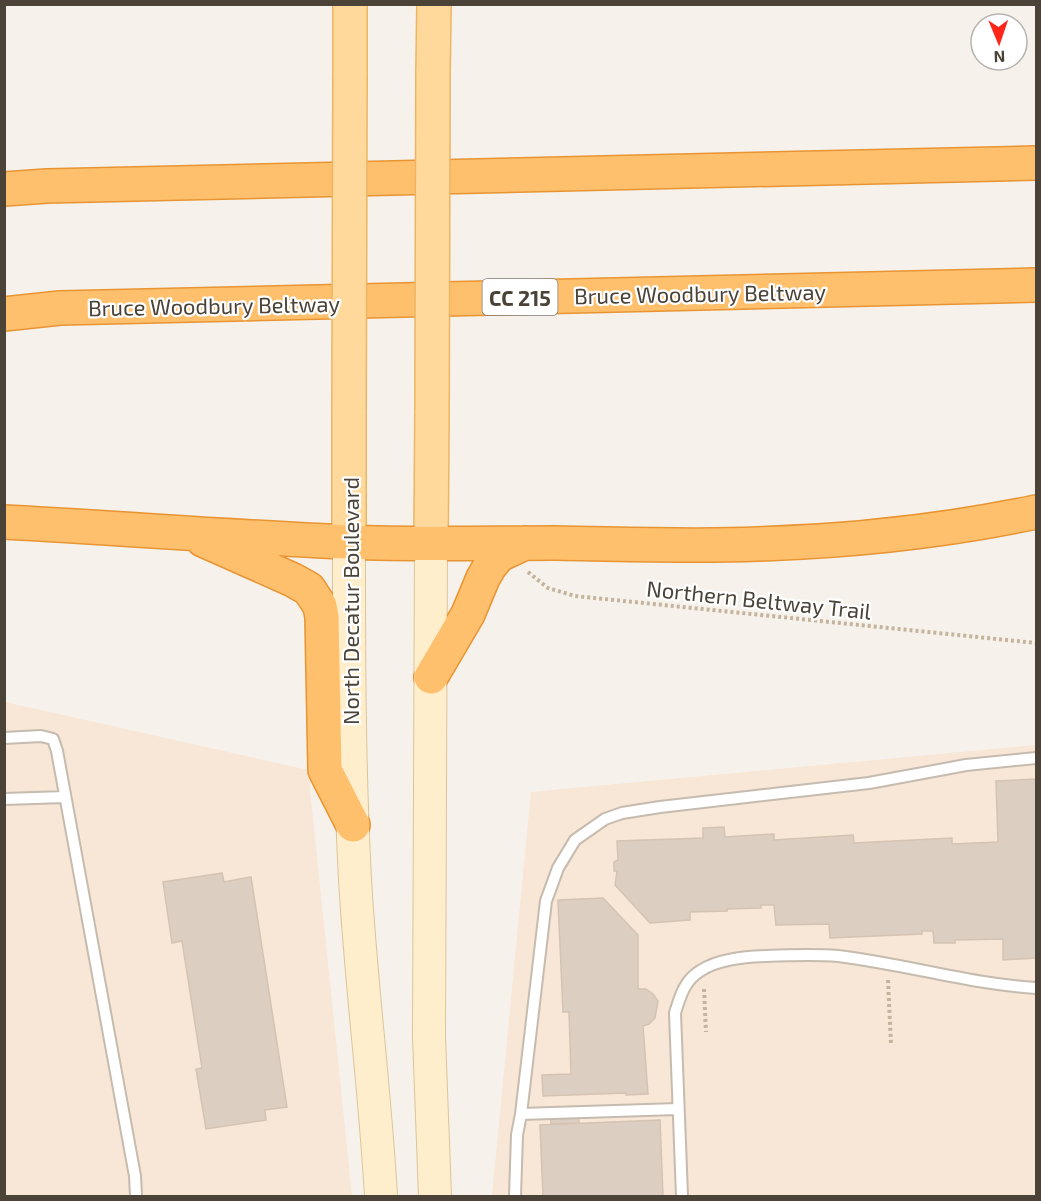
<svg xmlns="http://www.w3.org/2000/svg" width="1041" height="1201" font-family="'Exo 2',sans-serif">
	<rect width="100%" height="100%" fill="#f6f2eb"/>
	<path fill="#f8e6d6" d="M5 702 308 770 352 1196H5Z
		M1036 745V1196H492L531 792Z"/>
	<path fill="#dccfc2" stroke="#d4c3b2" stroke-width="1.5" d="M1036 779V958L1003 960V939L955 940V943H934L933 931H922V934L830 938 829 924 776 925 774 905H761V908L727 909V911L690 912V920L650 923 615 885 617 871H614V862L618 860 617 841 703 838V828L724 827 725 837 774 834V840L853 835 854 843 952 838V844L998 842 996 781Z
		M222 873 224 882 251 877 287 1107 265 1110 266 1120 206 1129 196 1069 202 1068 182 941 172 943 163 882Z
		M603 898 638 935V989H646L653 994 658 1001 655 1018 649 1024 643 1026 648 1094 626 1095V1093L543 1096 542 1075 571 1074 569 1012H563L558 900Z
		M578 1106 579 1123 551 1124 550 1108Z
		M660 1120 663 1196H543L540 1125Z"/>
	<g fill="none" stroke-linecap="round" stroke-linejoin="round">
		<defs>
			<path id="lane" d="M4 738 41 736 53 739 57 751 135 1176 136 1196
				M4 799 65 797
				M521 1114 546 901 558 868 575 840 605 819 622 813 660 807 869 783 966 765 1036 758
				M515 1196 517 1135 521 1114 678 1109
				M682 1196 675 1013C680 997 684 981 700 971 718 959 744 957 766 956 790 955 814 954 838 956 905 964 970 984 1036 988"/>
			<path id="secondary" d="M349 542C349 654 349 767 355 879 361 985 375 1090 381 1196
				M431 543 429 1037 435 1196"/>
			<path id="primary" d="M433 73 434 4
				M350 75V4
				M349 542V411
				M431 543 432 410"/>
			<path id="highway" d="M4 189 47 186 1036 163
				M4 314 60 308 1036 285
				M4 522C119 528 233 537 347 542 416 545 486 543 555 543 623 544 690 547 758 544 852 541 945 531 1036 512
				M203 540 293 580 309 589 320 606 322 617 325 770 353 825
				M431 677 468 614 483 578 490 566 499 555 525 543"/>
		</defs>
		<use href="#lane" stroke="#c6bbaf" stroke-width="14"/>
		<use href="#secondary" stroke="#dcc49a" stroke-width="34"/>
		<use href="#primary" stroke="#ecb563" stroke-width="36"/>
		<use href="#highway" stroke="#e89433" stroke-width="36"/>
		<path stroke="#c5b39d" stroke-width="4" stroke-dasharray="3 3" stroke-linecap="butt" d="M528 572 548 588 575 596 1036 643
			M888 980 891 1044
			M704 989 706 1032"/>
		<use href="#lane" stroke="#fff" stroke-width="10"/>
		<use href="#secondary" stroke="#fec" stroke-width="32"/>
		<use href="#primary" stroke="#ffd99b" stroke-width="33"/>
		<use href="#highway" stroke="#ffc06d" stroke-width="33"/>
		<defs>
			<path id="primary-bridge" d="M432 410 433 73
				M349 411 350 75"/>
		</defs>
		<use href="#primary-bridge" stroke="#ecb563" stroke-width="36" stroke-linecap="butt"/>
		<use href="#primary-bridge" stroke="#ffd99b" stroke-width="33"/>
	</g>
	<g text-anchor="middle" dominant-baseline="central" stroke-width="4.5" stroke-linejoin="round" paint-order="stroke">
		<rect fill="#fff" stroke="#817b74" stroke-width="1.5" x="482.5" y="279" width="75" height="36" rx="4.5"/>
		<g font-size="21" font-weight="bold" fill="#4b4238">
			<text x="520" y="297">CC 215</text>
		</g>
		<g font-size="22" fill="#4b4238" stroke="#fff">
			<text transform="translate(700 293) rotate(-1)">Bruce Woodbury Beltway</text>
			<text transform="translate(214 305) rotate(-1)">Bruce Woodbury Beltway</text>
			<text transform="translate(759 599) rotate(6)">Northern Beltway Trail</text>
			<text transform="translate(350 601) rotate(-90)">North Decatur Boulevard</text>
		</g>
	</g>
	<rect width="1041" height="1201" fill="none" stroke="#4b4238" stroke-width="12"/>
	<g transform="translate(999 42) rotate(178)"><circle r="28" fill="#ffffff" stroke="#b7b3af" stroke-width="1.5"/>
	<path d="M0-4.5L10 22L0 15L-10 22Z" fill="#ff2519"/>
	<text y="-9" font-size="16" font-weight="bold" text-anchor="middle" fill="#4b4238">N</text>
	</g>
</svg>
